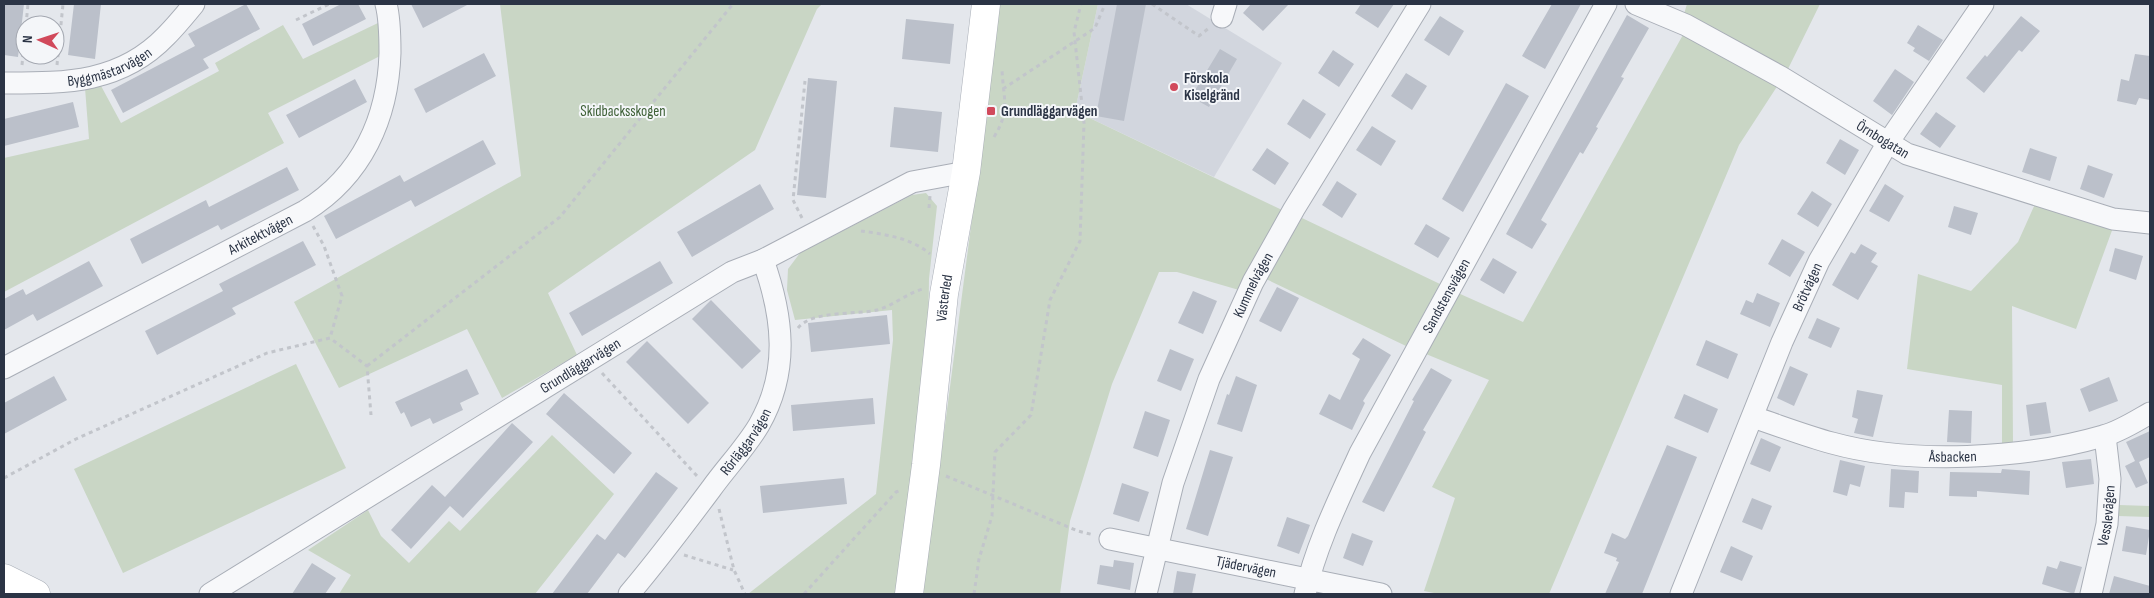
<svg xmlns="http://www.w3.org/2000/svg" width="2154" height="598" font-family="'Sofia Sans Condensed',sans-serif">
	<rect width="100%" height="100%" fill="#e4e7ec"/>
	<path fill="#d2d6de" d="M1098 4H1186L1282 63 1214 177 1075 111Z"/>
	<path fill="#c9d6c5" d="M500 4H822L817 9 755 150 548 293 577 355 502 398 467 329 339 388 294 302 521 176Z
		M1000 4H1098L1075 111 1282 210 1239 290 1177 272H1159L1112 384 1070 521 1060 594H923Z
		M1687 4H1820L1787 71 1684 14Z
		M378 23 380 56 268 113 284 143 4 292V158L89 139 85 88 100 84 121 123 219 71 215 63 283 25 303 59Z
		M1684 33 1778 85 1739 145 1549 594H1439L1424 591 1455 498 1432 487 1489 380 1426 354 1458 293 1523 322Z
		M926 193 937 206 929 279 926 465 913 594H748L876 494 893 340 892 310 795 320 787 290 788 269 800 253 912 195Z
		M2035 204 2114 225 2076 329 2012 306 2013 443 2002 445V385L1907 369 1918 274 1971 291 2018 242Z
		M1302 218 1440 284 1406 346 1266 279Z
		M296 364 346 468 123 573 74 469Z
		M552 435 614 494 535 594H339L351 575 308 550 368 510 381 536 409 563 449 521 460 531Z
		M2119 505 2150 506V517L2118 516Z"/>
	<path fill="#bbc0ca" d="M4 4H24L18 57 4 55Z
		M74 4H101L95 59 68 55Z
		M246 4 260 29 203 59 209 68 123 113 111 90 195 46 188 34Z
		M341 4H358L366 19 313 46 302 24Z
		M411 4H469L423 28Z
		M1117 4H1146L1124 121 1096 116Z
		M1251 4H1289L1263 31 1243 13Z
		M1361 4H1394L1378 28 1355 13Z
		M1552 4H1581L1545 69 1522 56Z
		M1627 15 1649 28 1621 77 1624 78 1596 127 1598 128 1583 154 1580 152 1541 220 1547 224 1532 249 1506 234Z
		M1440 16 1464 31 1449 56 1424 40Z
		M2021 16 2040 31 2022 52 2019 50 1984 93 1966 78 1985 55 1987 57Z
		M906 19 954 24 950 64 902 59Z
		M1918 25 1943 40 1929 61 1913 51 1915 48 1907 43Z
		M1220 49 1237 59 1209 107 1191 97Z
		M1333 50 1354 64 1339 87 1318 73Z
		M484 53 496 76 426 113 414 89Z
		M2135 54 2150 56V100L2139 98 2136 105 2117 101 2121 79 2129 81Z
		M1895 69 1914 82 1892 115 1873 101Z
		M1406 73 1427 86 1412 110 1391 96Z
		M808 78 837 81 826 198 797 195Z
		M355 79 367 102 299 138 286 115Z
		M1506 83 1529 96 1463 212 1442 199Z
		M1303 99 1326 114 1310 139 1287 124Z
		M73 102 79 127 4 146V119Z
		M894 107 942 112 938 152 890 147Z
		M1936 112 1956 126 1940 148 1920 134Z
		M1372 126 1396 141 1381 166 1356 150Z
		M1840 139 1859 150 1845 175 1826 163Z
		M483 140 496 164 415 207 411 200 336 239 324 216 400 175 404 182Z
		M1267 148 1289 163 1275 185 1252 170Z
		M2030 148 2057 157 2050 181 2022 172Z
		M2088 165 2113 174 2104 198 2080 189Z
		M287 167 299 190 221 230 218 225 142 264 130 239 206 200 209 207Z
		M1337 181 1357 194 1342 218 1322 205Z
		M760 184 774 209 692 257 677 232Z
		M1885 184 1904 196 1889 222 1869 211Z
		M1812 191 1832 204 1818 227 1797 214Z
		M1954 206 1978 213 1971 235 1948 227Z
		M1426 224 1450 238 1438 258 1414 244Z
		M1782 239 1805 252 1790 277 1768 264Z
		M303 241 316 265 232 308 236 314 157 355 145 331 223 291 219 284Z
		M1861 244 1877 253 1871 262 1878 266 1858 300 1832 285 1851 252 1855 254Z
		M2115 248 2143 256 2136 280 2109 271Z
		M1493 258 1517 272 1504 294 1480 280Z
		M89 261 103 286 37 321 33 314 4 330V299L23 289 26 295Z
		M660 261 673 283 582 336 569 313Z
		M1277 287 1299 298 1281 332 1259 321Z
		M1193 291 1217 301 1203 334 1178 323Z
		M1757 293 1780 303 1770 327 1740 314 1746 300 1753 303Z
		M711 300 761 351 742 369 692 319Z
		M887 315 890 344 811 352 808 323Z
		M1817 318 1840 328 1831 348 1808 338Z
		M1363 338 1391 355 1363 401 1365 403 1352 430 1319 414 1329 394 1340 400 1360 359 1352 354Z
		M1706 340 1738 354 1728 379 1696 365Z
		M647 341 709 403 688 424 626 362Z
		M1170 349 1194 359 1181 391 1157 381Z
		M1790 366 1808 374 1794 406 1777 398Z
		M1431 368 1452 380 1423 430 1426 432 1384 512 1362 502 1414 401 1412 400Z
		M467 369 479 394 460 403 463 410 433 424 430 418 411 427 404 412 401 414 395 402Z
		M54 376 67 400 4 434V403Z
		M1236 376 1257 385 1242 432 1217 424 1227 394 1229 395Z
		M2109 377 2118 401 2089 412 2080 389Z
		M1857 390 1883 395 1873 437 1854 433 1858 419 1852 417Z
		M564 393 632 453 614 474 546 414Z
		M1684 394 1718 409 1708 433 1674 418Z
		M873 398 875 424 793 431 791 405Z
		M2046 402 2051 433 2030 436 2026 405Z
		M1949 410 1972 411 1971 443 1947 442Z
		M1145 411 1170 420 1158 457 1133 448Z
		M512 423 533 442 463 518 450 506 411 549 391 530 432 485 445 497Z
		M2150 431V457L2139 462 2148 483 2136 488 2125 466 2135 461 2126 442Z
		M1761 438 1781 447 1770 472 1750 464Z
		M1667 445 1697 457 1642 594H1605L1619 562 1616 561 1617 558 1604 553 1612 533 1625 539 1628 536Z
		M1210 450 1233 457 1208 536 1186 529Z
		M2091 459 2094 484 2066 488 2062 462Z
		M1840 460 1865 466 1860 487 1850 484 1847 496 1833 492Z
		M1891 469 1919 471 1918 493 1905 492 1904 508 1889 507Z
		M2002 469 2030 471 2029 495 1977 491V497L1949 496 1950 472 2001 473Z
		M656 472 678 488 625 558 618 553 587 594H552L597 534 605 540Z
		M844 478 847 504 763 513 760 486Z
		M1122 483 1149 492 1139 522 1113 514Z
		M1752 498 1772 506 1762 530 1742 522Z
		M1287 517 1310 525 1299 554 1277 546Z
		M2126 526 2150 530 2146 555 2122 551Z
		M1352 533 1373 541 1363 566 1343 558Z
		M1731 546 1753 556 1742 581 1720 572Z
		M1114 560 1134 563 1130 590 1097 584 1100 565 1113 567Z
		M2060 561 2082 567 2074 594 2042 584 2047 566 2057 569Z
		M312 563 336 578 325 594H292Z
		M1177 571 1196 574 1192 594H1173Z
		M2114 576 2150 586V594H2109Z"/>
	<g fill="none" stroke-linecap="round" stroke-linejoin="round">
		<defs>
			<g id="street">
				<path id="s1" d="M1636 4 1686 25 1781 77 1907 154 2113 219 2150 223"/>
				<path d="M1222 17 1226 4"/>
				<path id="s2" d="M4 83C64 83 120 84 166 36 176 26 185 15 194 4"/>
				<path id="s3" d="M4 368 305 211C362 176 388 118 390 53 390 37 390 19 386 4"/>
				<path id="s4" d="M1753 417C1780 426 1806 436 1832 443 1911 465 2024 459 2103 436 2119 432 2136 421 2150 413"/>
				<path id="s5" d="M1110 539 1381 594"/>
				<path id="s6" d="M210 594 732 272 763 260 912 182 966 172"/>
				<path id="s7" d="M629 594C658 560 684 525 711 489 726 468 746 447 759 425 790 371 783 316 763 260"/>
				<path id="s8" d="M1146 594 1173 483 1209 379 1253 282 1294 209 1420 4"/>
				<path id="s9" d="M1305 594C1316 545 1339 499 1360 453L1606 4"/>
				<path id="s10" d="M1681 594 1782 342 1819 261 1887 144 1983 4"/>
				<path id="s11" d="M2091 594 2107 524 2110 479 2105 436"/>
			</g>
			<g id="secondary">
				<path d="M4 578 36 594"/>
				<path id="s12" d="M909 594 926 465 944 294 966 172 986 4"/>
			</g>
		</defs>
		<use href="#street" stroke="#a9aeb7" stroke-width="23"/>
		<use href="#secondary" stroke="#a9aeb7" stroke-width="29"/>
		<path stroke="#c2c5cb" stroke-width="3" stroke-dasharray="4 4" stroke-linecap="butt" d="M1152 4 1199 36 1209 28
			M296 20 329 4
			M26 25 28 4
			M22 65 25 36
			M57 65 63 4
			M1003 89 1095 28 1105 4
			M994 137C1011 110 1003 98 1002 69
			M929 208 930 196
			M802 218 793 200 805 81
			M313 226 324 246 342 296 330 338
			M861 231C884 234 912 238 930 254
			M798 328C812 310 856 315 877 310 893 306 907 293 923 289
			M367 366 560 217 733 4
			M602 373 698 477
			M946 476 1078 531 1094 535
			M4 478 76 439 267 353 330 338 367 366 371 415
			M719 509 734 570 745 594
			M684 555 733 570
			M804 594 896 492 901 490
			M974 594 979 559 992 516 995 452 1031 415 1050 300 1080 241 1084 123 1074 32 1081 4"/>
		<use href="#street" stroke="#f7f8fa" stroke-width="21"/>
		<use href="#secondary" stroke="#fff" stroke-width="28"/>
	</g>
	<g fill="#d1495b" stroke="#f4f6f9" stroke-width="2">
		<circle cx="1174" cy="87" r="5"/>
		<rect x="986" y="106" width="10" height="10" rx="2.5"/>
	</g>
	<g text-anchor="middle" dominant-baseline="central" stroke-width="4" stroke-linejoin="round" paint-order="stroke">
		<g font-size="15" fill="#2b3445" stroke="#f4f6f9">
			<text stroke="none"><textPath href="#s2" startOffset="108">Byggmästarvägen</textPath></text>
			<text stroke="none"><textPath href="#s1" startOffset="282">Örnbogatan</textPath></text>
			<text stroke="none"><textPath href="#s3" startOffset="289">Arkitektvägen</textPath></text>
			<text stroke="none"><textPath href="#s8" startOffset="328">Kummelvägen</textPath></text>
			<text stroke="none"><textPath href="#s10" startOffset="332">Brötvägen</textPath></text>
			<text stroke="none"><textPath href="#s9" startOffset="331">Sandstensvägen</textPath></text>
			<text stroke="none"><textPath href="#s12" startOffset="298">Västerled</textPath></text>
			<text stroke="none"><textPath href="#s6" startOffset="435">Grundläggarvägen</textPath></text>
			<text stroke="none"><textPath href="#s7" startOffset="192">Rörläggarvägen</textPath></text>
			<text stroke="none"><textPath href="#s4" startOffset="205">Åsbacken</textPath></text>
			<text stroke="none"><textPath href="#s11" startOffset="80">Vesslevägen</textPath></text>
			<text stroke="none"><textPath href="#s5" startOffset="139">Tjädervägen</textPath></text>
		</g>
		<g font-size="15" font-weight="bold" fill="#2b3445" stroke="#f4f6f9" text-anchor="start">
			<text x="1184" y="78">Förskola<tspan x="1184" dy="17">Kiselgränd</tspan></text>
			<text x="1001" y="111">Grundläggarvägen</text>
		</g>
		<g font-size="15" fill="#3f6138" stroke="#f4f6f9">
			<text x="623" y="111">Skidbacksskogen</text>
		</g>
	</g>
	<rect width="2154" height="598" fill="none" stroke="#2b3445" stroke-width="10"/>
	<g transform="translate(40 40) rotate(273)"><circle r="24" fill="#f4f6f9" stroke="#a4a8b1"/>
	<path d="M0-4L9 19L0 12L-9 19Z" fill="#d1495b"/>
	<text y="-8" font-size="14" font-weight="bold" text-anchor="middle" fill="#2b3445">N</text>
	</g>
</svg>
